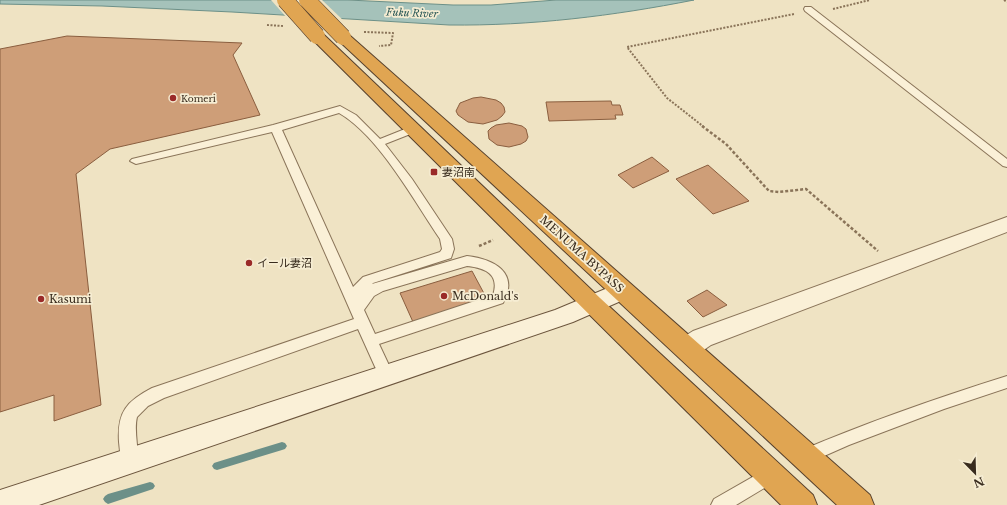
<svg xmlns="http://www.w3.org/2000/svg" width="1007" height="505" font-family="'Libre Baskerville','Noto Sans JP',serif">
	<rect width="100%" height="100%" fill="#efe3c3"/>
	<path fill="#a5c2ba" stroke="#6c9088" d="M0 0H348L453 5H491L556 0H694C613 16 531 26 449 25L232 12 102 6 0 4Z"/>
	<path fill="#efe3c3" d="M271 0H322L344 21 287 18Z"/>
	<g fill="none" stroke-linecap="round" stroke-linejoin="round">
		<path fill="#6c9088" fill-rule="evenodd" d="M282 442 285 443 287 446 285 449 282 450 217 470 214 469 212 466 214 463 217 462Z
			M150 482 153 483 155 486 153 489 108 504 105 502 103 499 105 496 108 494Z"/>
	</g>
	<path fill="#ce9e78" stroke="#8a5e3f" d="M67 36 242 43 233 55 260 115 110 149 76 174 101 405 54 421V395L0 412V49Z
		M481 97 496 100 501 103 504 107 505 112 502 116 497 120 483 124 468 122 458 115 456 111 460 103 473 98Z
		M611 101 612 105H620L623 115H615L616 119 549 121 546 102Z
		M509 123 522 126 526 129 528 137 526 141 521 144 509 147 497 145 489 139 488 131 491 128 496 125Z
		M652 157 669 171 633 188 618 175Z
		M708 165 749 201 713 214 676 179Z
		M472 271 487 299 413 322 400 293Z
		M707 290 727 305 703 317 687 301Z"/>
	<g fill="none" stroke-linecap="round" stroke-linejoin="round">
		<defs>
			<path id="lane" d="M805 7H811L1007 159V167L1003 166 805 11 804 9Z
				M340 106 356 115 380 139 410 127H418L419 129 418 131 385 144 412 179 452 239 454 249 451 258 373 283 372 284 467 256C493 259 520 272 503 303L379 344 394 376 391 380 386 382 381 380 358 329 164 398 148 406 137 417C133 433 141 455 136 467L130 469 124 467C120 459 120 450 119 442 117 412 127 401 152 388L354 319 272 132 136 164 130 161 132 159 273 125ZM339 113C379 136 414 201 440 239L442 249 440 252 363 277 353 287 282 130ZM467 266C485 268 500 274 493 295L375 334 364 310 374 296 383 291Z
				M1007 376V388L944 409 849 445 806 464 800 461 798 456 800 451C868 422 937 398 1007 376Z
				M770 467 776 469 779 475 776 481 736 505H711L714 499Z"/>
			<path id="street" d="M1007 217V232L711 345C699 353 692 360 677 355L673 348 677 341 693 331Z"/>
			<path id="secondary" d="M622 282 630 285 634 291 630 297 573 322 39 505H0V490L555 310Z"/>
			<path id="highway" d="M317 32 322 33 600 298 813 495 817 505H781L312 39 310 36 312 33Z
				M343 33 348 34 870 495 874 505H837L338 40 336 37 338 34Z"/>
		</defs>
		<use href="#lane" stroke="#8a7459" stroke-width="2"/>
		<use href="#street" stroke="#8a7459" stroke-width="2"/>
		<use href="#secondary" stroke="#6c553d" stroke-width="2"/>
		<use href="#highway" stroke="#58422e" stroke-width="2"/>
		<path stroke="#8a7459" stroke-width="2" stroke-dasharray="2 1.5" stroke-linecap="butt" d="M1004 0 1007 2
			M833 9 870 0
			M267 25 283 26
			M364 32 393 33 391 45 379 46
			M704 127 667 98 627 47 794 14"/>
		<path stroke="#8a7459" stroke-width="2.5" stroke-dasharray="3 2" stroke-linecap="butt" d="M702 126 726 144 769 191 779 192 806 189 878 251
			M479 246 493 240"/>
		<use href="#lane" fill="#faf0d7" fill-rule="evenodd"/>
		<use href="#street" fill="#faf0d7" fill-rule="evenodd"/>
		<use href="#secondary" fill="#faf0d7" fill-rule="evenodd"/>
		<use href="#highway" fill="#e0a552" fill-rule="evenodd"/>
		<defs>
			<path id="highway-bridge" d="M285 0 317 36
				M307 0 343 37"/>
		</defs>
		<use href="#highway-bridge" stroke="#58422e" stroke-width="17" stroke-linecap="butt"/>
		<use href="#highway-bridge" stroke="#e0a552" stroke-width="16"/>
	</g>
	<g fill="#9a2a28" stroke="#f6edd3" stroke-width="1.5">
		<circle cx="173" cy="98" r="4"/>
		<rect x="430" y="168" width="8" height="8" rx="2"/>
		<circle cx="249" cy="263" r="4"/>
		<circle cx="444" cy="296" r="4"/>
		<circle cx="41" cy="299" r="4"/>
	</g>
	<g text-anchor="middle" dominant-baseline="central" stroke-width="3.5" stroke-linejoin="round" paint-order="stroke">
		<g font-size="9" fill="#392c1e" stroke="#f6edd3" text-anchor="start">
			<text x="181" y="98">Komeri</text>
		</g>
		<g font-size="10" font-style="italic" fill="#2d5a58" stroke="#f6edd3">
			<text transform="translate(412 13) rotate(2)">Fuku River</text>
		</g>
		<g font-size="11" fill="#392c1e" stroke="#f6edd3" text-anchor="start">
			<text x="442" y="172">妻沼南</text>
			<text x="257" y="263">イール妻沼</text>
			<text x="452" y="296">McDonald's</text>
			<text x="49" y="299">Kasumi</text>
		</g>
		<g font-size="11" fill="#392c1e" stroke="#f6edd3">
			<text transform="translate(582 254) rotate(42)">MENUMA BYPASS</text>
		</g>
	</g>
	<g transform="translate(975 473) rotate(157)" stroke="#f6edd3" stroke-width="3" paint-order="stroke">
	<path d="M0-3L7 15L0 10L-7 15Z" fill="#392c1e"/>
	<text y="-6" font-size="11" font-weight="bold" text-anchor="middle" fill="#392c1e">N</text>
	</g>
</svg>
